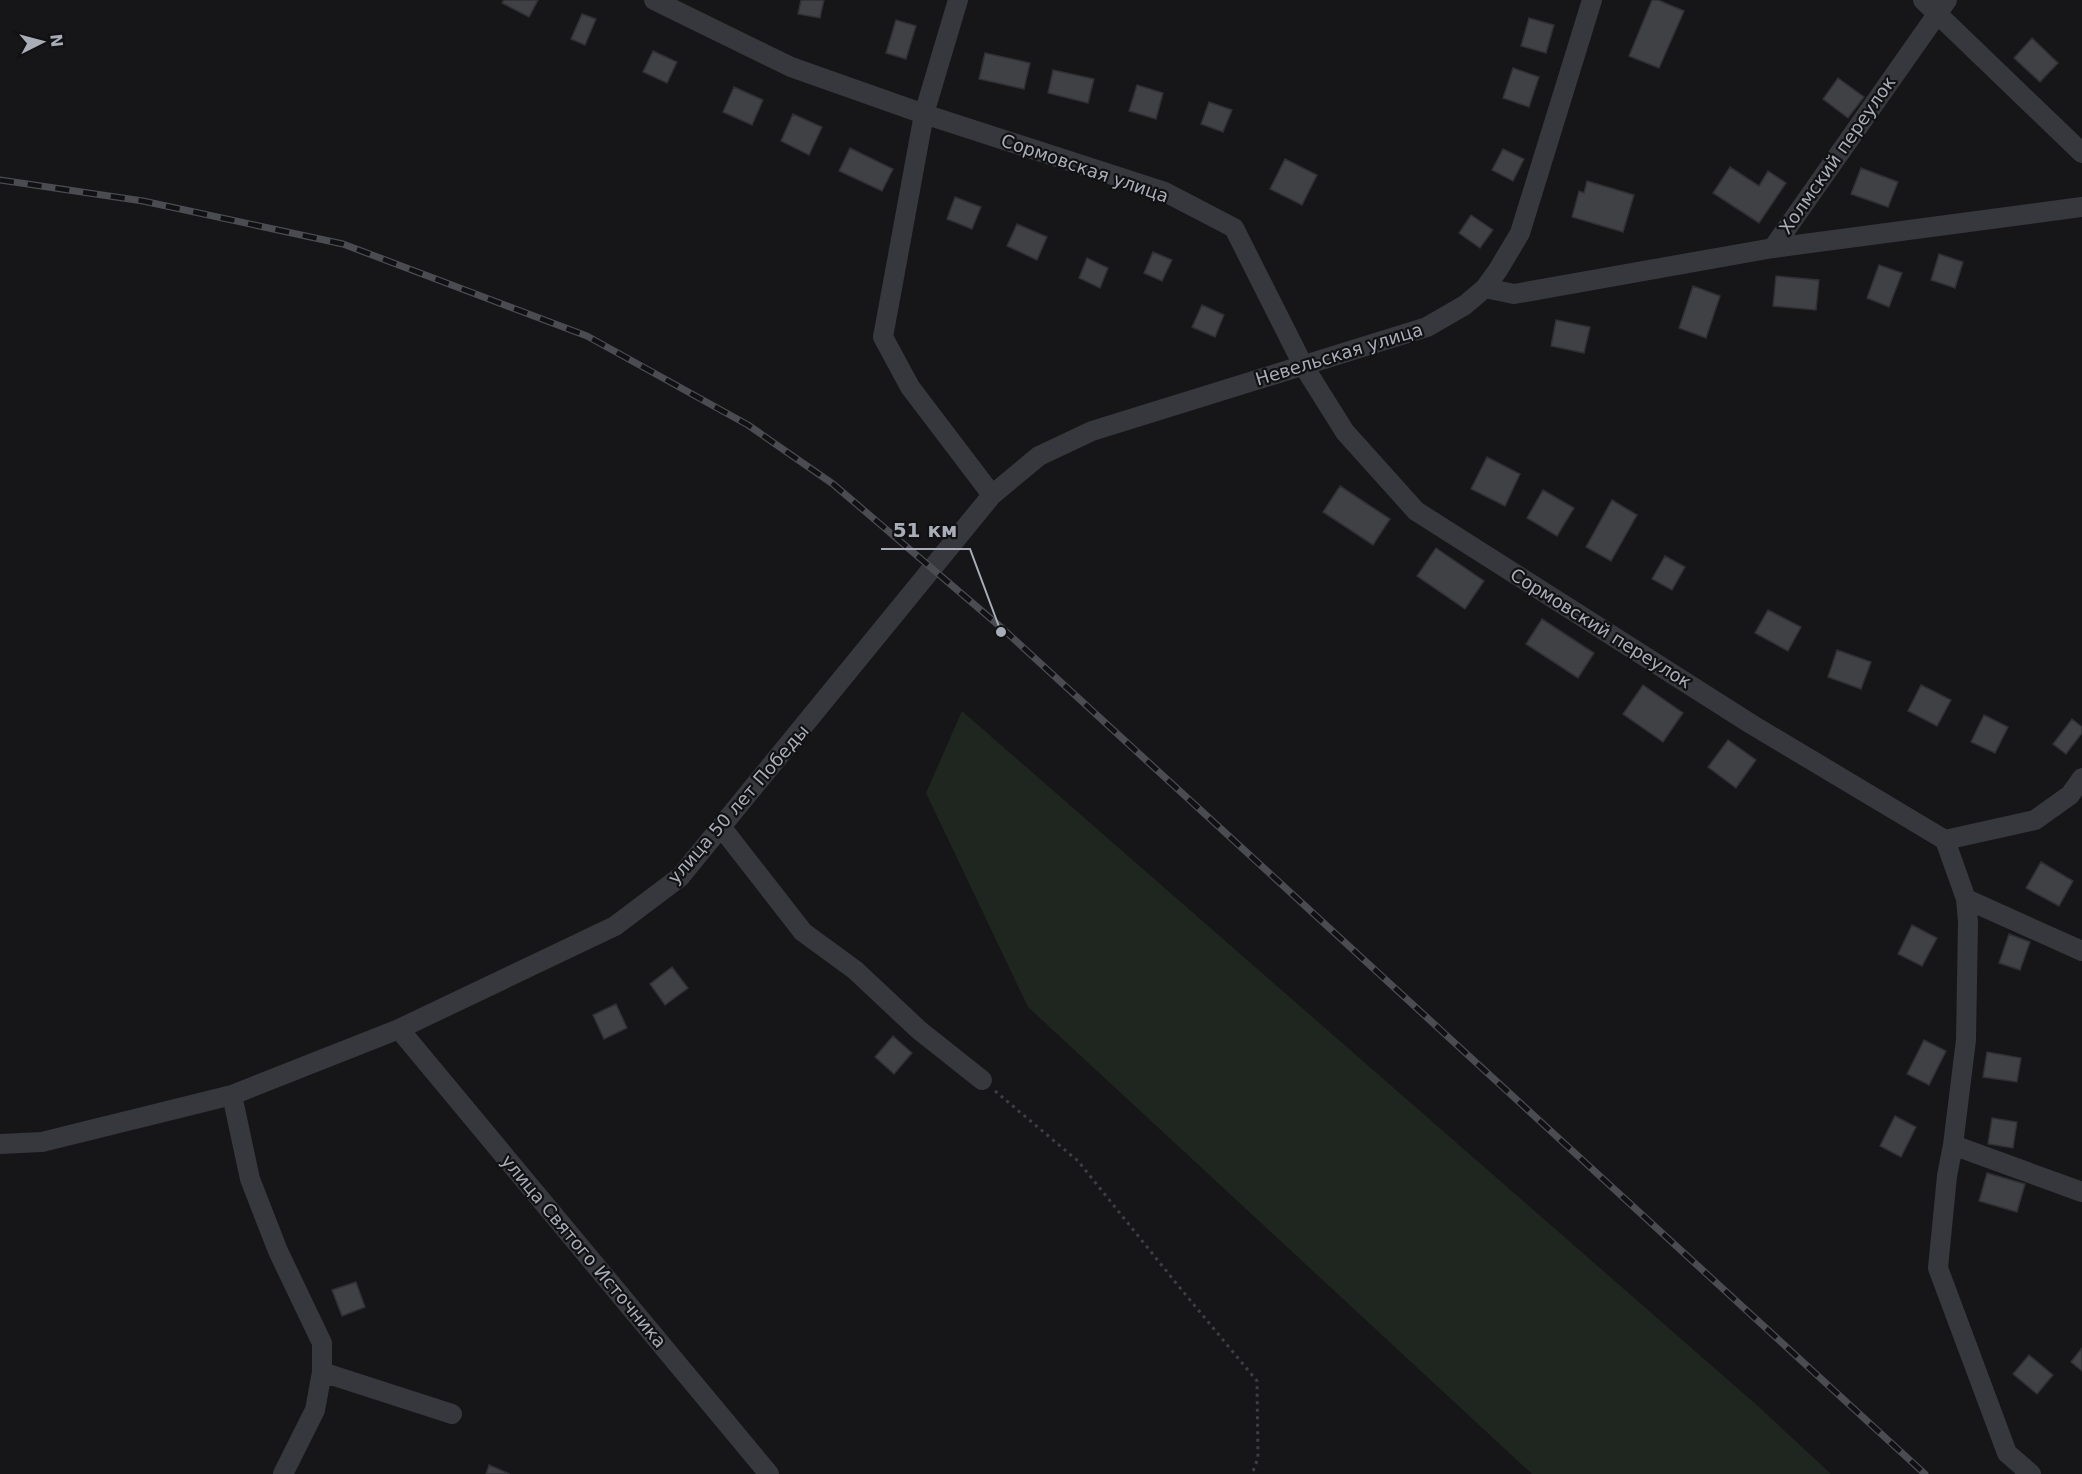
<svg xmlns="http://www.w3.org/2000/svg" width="2082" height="1474" font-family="'DejaVu Sans',sans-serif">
	<rect width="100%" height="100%" fill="#161618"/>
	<path fill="#1e261f" d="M962 711 1759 1407 1831 1474H1532L1028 1007 926 793Z"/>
	<path fill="#404145" stroke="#303034" stroke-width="1.5" d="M504 0H538L529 17 502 3Z
		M801 0H824L820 18 798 14Z
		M1652 0H1658L1684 11 1659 68 1629 56Z
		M582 14 596 19 585 45 571 39Z
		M1529 18 1554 25 1546 53 1521 46Z
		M896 20 916 26 906 59 886 53Z
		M2032 38 2058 63 2040 82 2014 58Z
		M653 51 677 62 667 83 643 72Z
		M985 53 1030 63 1024 89 979 79Z
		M1513 68 1539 77 1529 107 1503 98Z
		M1053 70 1094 79 1088 103 1048 93Z
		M1838 78 1864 97 1848 118 1823 99Z
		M1137 85 1163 93 1156 119 1129 111Z
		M734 87 763 100 752 125 723 112Z
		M1209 102 1232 110 1223 132 1201 124Z
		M793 114 822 127 809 155 781 141Z
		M850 148 893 169 882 191 839 171Z
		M1503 149 1524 159 1513 181 1492 170Z
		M1285 159 1317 175 1302 205 1270 189Z
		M1730 167 1759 186 1768 171 1786 183 1759 223 1713 193Z
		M1861 168 1898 182 1888 207 1851 194Z
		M1587 181 1634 195 1623 232 1572 217 1579 191 1584 193Z
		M955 197 981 207 972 229 947 219Z
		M1471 215 1493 230 1480 248 1459 233Z
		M1017 224 1047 237 1037 260 1007 246Z
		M1153 252 1172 260 1162 281 1144 273Z
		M1939 254 1963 262 1955 288 1931 280Z
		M1087 258 1108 268 1100 288 1079 278Z
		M1879 265 1902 273 1889 307 1867 298Z
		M1776 276 1819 280 1816 310 1773 306Z
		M1693 286 1720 296 1706 338 1679 328Z
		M1202 305 1224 315 1215 337 1192 327Z
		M1556 320 1590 327 1584 353 1551 346Z
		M1487 457 1520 474 1505 506 1471 489Z
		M1340 486 1390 519 1373 545 1323 512Z
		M1543 490 1574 508 1557 536 1527 518Z
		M1612 500 1637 515 1611 561 1586 547Z
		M1436 548 1484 581 1465 609 1417 576Z
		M1665 556 1685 567 1672 590 1652 579Z
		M1768 610 1801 627 1788 651 1755 633Z
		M1542 619 1594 653 1578 678 1526 644Z
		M1837 650 1871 662 1861 689 1828 677Z
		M1643 685 1683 713 1663 742 1623 714Z
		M1921 685 1951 700 1937 726 1908 711Z
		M1984 715 2008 727 1995 753 1971 742Z
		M2072 719 2082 727V733L2066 754 2053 744Z
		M1728 740 1756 760 1736 788 1708 767Z
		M2041 862 2073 881 2059 906 2026 888Z
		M1912 925 1937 938 1922 966 1898 954Z
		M2009 934 2030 942 2020 970 1999 963Z
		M672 967 688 988 665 1005 650 984Z
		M616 1004 627 1028 604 1039 593 1015Z
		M893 1036 912 1053 894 1074 875 1057Z
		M1924 1040 1946 1051 1929 1085 1907 1074Z
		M1987 1052 2021 1058 2017 1082 1983 1077Z
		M1895 1116 1916 1127 1901 1157 1880 1146Z
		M1992 1118 2017 1122 2013 1148 1988 1144Z
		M1987 1173 2025 1184 2017 1212 1979 1201Z
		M356 1282 365 1307 342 1316 332 1290Z
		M2082 1348V1371L2071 1362Z
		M2029 1355 2053 1375 2037 1394 2013 1374Z
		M489 1465 510 1474H486Z"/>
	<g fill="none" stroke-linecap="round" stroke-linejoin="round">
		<path stroke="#3d3f44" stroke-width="3" stroke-dasharray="3 4.5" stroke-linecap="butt" d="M995 1091 1078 1161 1176 1283 1257 1381 1258 1458 1252 1474"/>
		<path stroke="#37383d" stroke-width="20" d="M654 0 791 67 924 114 1165 192 1234 228 1303 365 1345 432 1416 511 1751 724 1945 840
			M958 0 924 114 883 337 910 387 992 495
			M1923 0 2082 153
			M1773 248 2082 207
			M1485 288 1514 294 1773 248 1947 0
			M722 828 803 932 855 970 919 1030 982 1080
			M1945 840 1966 899 1968 922 1966 1040 1953 1145 1947 1176 1938 1268 2007 1453 2031 1474
			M1945 840 2035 820 2070 795 2082 778
			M1966 899 2082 951
			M399 1029 769 1474
			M232 1095 250 1179 278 1251 322 1343V1372L315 1410 283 1474
			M0 1144 42 1142 232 1095 399 1029 615 926 680 877 992 495 1039 456 1092 431 1427 327 1465 305 1485 288 1498 270 1520 233 1592 0
			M1953 1145 2082 1192
			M322 1372 452 1414"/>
		<defs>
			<path id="rail" d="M0 180 143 201 343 244 587 336 748 425 833 484 1003 629 1925 1474"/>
		</defs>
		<use href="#rail" stroke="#4a4c52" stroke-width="7"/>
		<use href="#rail" stroke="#111113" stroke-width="4.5" stroke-dasharray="14" stroke-linecap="butt"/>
	</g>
	<g text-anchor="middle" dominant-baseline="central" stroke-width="4.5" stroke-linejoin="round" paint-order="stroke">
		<g font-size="18" fill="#a8adb8" stroke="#111113">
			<text transform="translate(1837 155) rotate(-55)">Холмский переулок</text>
			<text transform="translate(1085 168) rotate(19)">Сормовская улица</text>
			<text transform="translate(1339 354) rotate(-17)">Невельская улица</text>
			<text transform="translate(1601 628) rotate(32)">Сормовский переулок</text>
			<text transform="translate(738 804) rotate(-49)">улица 50 лет Победы</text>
			<text transform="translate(584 1251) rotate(50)">улица Святого Источника</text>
		</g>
	</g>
	<path fill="none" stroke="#a8adb8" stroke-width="2" d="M1001 632L970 549H881"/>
	<circle fill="#a8adb8" stroke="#111113" stroke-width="2" cx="1001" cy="632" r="6"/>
	<g font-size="20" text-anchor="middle" font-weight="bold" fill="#a8adb8" stroke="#111113" stroke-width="4.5" stroke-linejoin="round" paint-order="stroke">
		<text x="925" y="537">51 км</text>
	</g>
	<g transform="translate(42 42) rotate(84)" stroke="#111113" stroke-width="4.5" paint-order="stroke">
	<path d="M0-4.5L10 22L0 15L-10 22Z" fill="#a8adb8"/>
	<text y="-9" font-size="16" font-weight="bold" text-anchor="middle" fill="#a8adb8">N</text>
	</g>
</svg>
